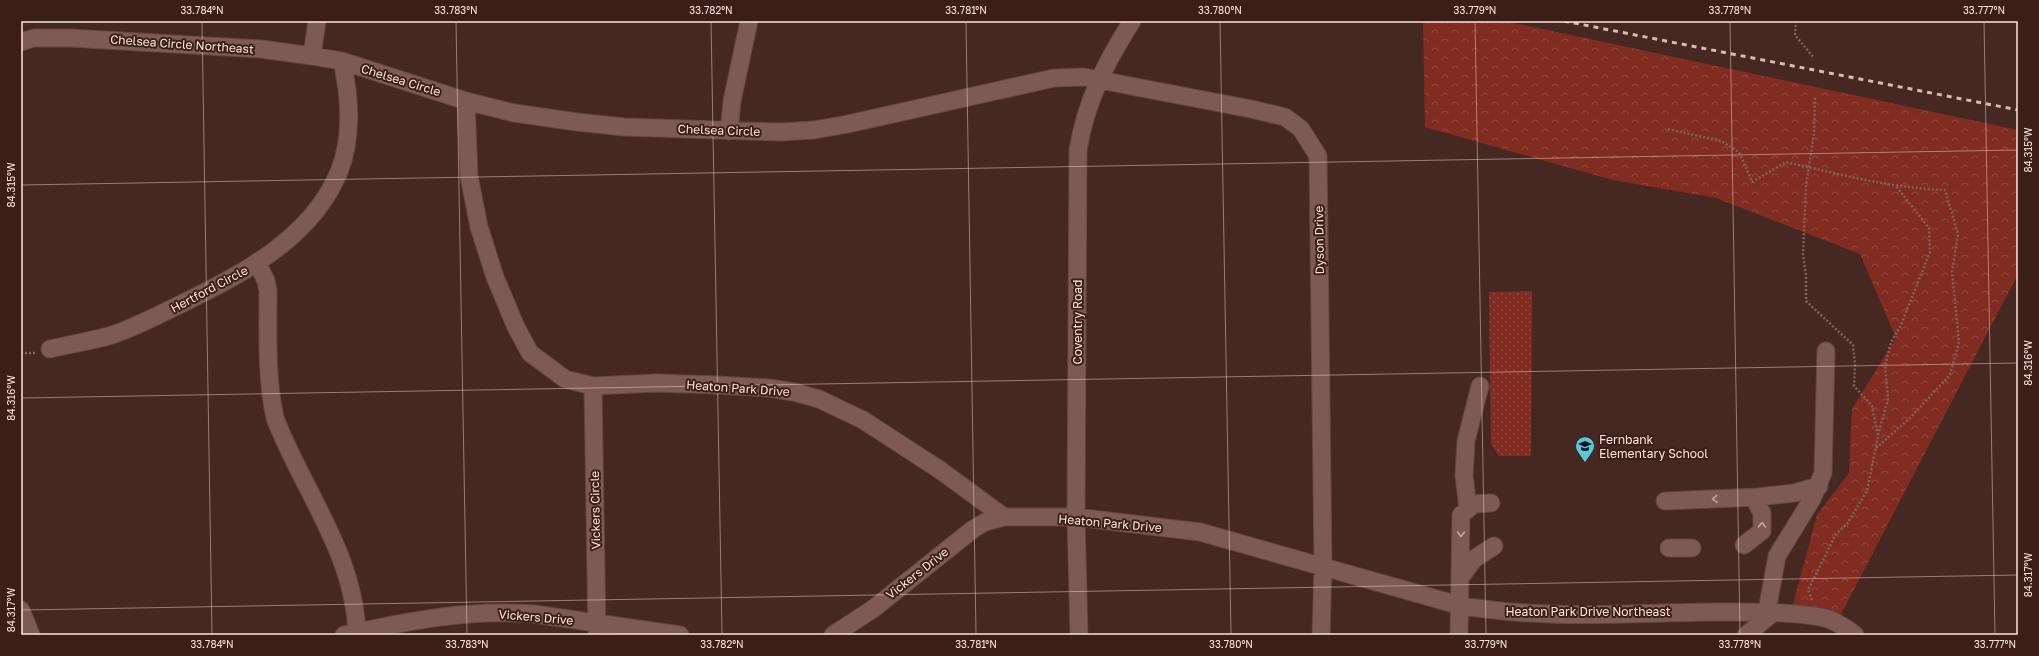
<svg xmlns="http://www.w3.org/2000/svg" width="2039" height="656" font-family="'Golos Text',sans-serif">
	<defs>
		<pattern id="forest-crowns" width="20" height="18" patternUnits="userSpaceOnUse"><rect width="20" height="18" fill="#812c21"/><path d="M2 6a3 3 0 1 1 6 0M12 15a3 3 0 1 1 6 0" fill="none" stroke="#944a41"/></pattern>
		<pattern id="park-dots" width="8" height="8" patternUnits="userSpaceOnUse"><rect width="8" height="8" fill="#812c21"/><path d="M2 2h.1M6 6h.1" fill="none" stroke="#944a41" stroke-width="1.8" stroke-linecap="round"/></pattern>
	</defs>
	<rect width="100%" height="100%" fill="#462823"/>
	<path fill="url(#forest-crowns)" d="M1423 21H1505L2018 130V274L1836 624 1792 608 1817 515 1849 473 1852 409 1896 338 1860 254 1716 198 1613 180 1425 127Z"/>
	<path fill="url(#park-dots)" d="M1532 291 1531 456H1499L1491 444 1489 292Z"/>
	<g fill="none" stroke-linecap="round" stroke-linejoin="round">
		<defs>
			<path id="minor" d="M21 42 34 38H70L261 49 312 56 342 61 466 101 514 113 577 122 624 127 781 132 814 130 848 124 1054 78 1084 77 1251 109 1285 117 1301 129 1318 156 1323 566 1321 635
				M312 56 317 21
				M466 101 469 176 479 227 495 277 516 327 530 353 565 379 593 386 656 383 717 385 769 388 794 392 819 399 863 420 940 470 1004 517H1076L1200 532 1458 605C1541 620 1627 613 1711 612 1747 612 1784 611 1820 617 1833 619 1845 627 1855 635
				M729 131 732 101 749 21
				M257 262 266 281 268 291C268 333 266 377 275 418 303 491 355 554 357 635
				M50 349C70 344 92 341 112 335 136 327 158 315 181 304 242 274 311 239 339 172 353 137 350 97 342 61
				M593 386 597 635
				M1665 501 1758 497 1794 493 1819 486
				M1468 509 1464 475 1466 441 1480 386
				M1744 545 1762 531V513L1754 498
				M1669 548H1692
				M1460 578 1474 559 1494 546
				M21 610 31 635
				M1767 611 1777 556 1812 499 1823 473 1826 351
				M344 635C407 621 470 609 534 614L680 635
				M833 635 873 609 972 530 985 522 1004 517
				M1079 635 1076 517 1078 150C1086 101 1106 62 1132 21
				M1459 635 1461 515 1474 504 1491 503
				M1746 635 1774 612"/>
		</defs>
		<use href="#minor" stroke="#624743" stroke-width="19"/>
		<path stroke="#7e635e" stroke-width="2.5" stroke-dasharray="2 2" stroke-linecap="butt" d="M1796 21 1795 35 1814 58
			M1668 129 1721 141 1739 152 1752 182 1786 162C1838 174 1891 188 1945 190L1958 234 1952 272 1959 342 1950 375 1910 418 1875 449
			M21 353H36
			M1878 435 1888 399 1885 366 1891 342 1900 327 1930 252 1929 228 1896 186
			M1812 600 1808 590 1836 534 1847 524 1867 491 1878 436 1872 406 1854 386 1855 365 1853 345 1806 301V275L1803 255 1806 186 1814 134 1815 97"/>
		<use href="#minor" stroke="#7d5a54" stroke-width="17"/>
		<path stroke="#d3bcb8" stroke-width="3" stroke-dasharray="5 5" stroke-linecap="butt" d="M1564 21 2018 110"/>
	</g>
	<defs><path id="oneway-chevron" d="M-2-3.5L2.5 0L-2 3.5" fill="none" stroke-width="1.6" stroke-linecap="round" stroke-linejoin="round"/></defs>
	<g stroke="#c2a6a2">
		<use href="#oneway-chevron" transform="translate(1715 499) rotate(177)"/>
		<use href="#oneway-chevron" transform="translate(1762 525) rotate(-88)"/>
		<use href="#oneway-chevron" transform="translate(1461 534) rotate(91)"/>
	</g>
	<path fill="none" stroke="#fae5e1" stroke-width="1" stroke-opacity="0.45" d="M202 21 212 635M456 21 467 635M711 21 722 635M966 21 976 635M1220 21 1231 635M1475 21 1486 635M1730 21 1740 635M1984 21 1995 635M21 185 2018 150M21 398 2018 363M21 610 2018 575"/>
	<defs>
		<symbol id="school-pin" viewBox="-11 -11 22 30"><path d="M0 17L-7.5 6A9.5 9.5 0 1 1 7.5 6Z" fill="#54cade" stroke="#3c1e19"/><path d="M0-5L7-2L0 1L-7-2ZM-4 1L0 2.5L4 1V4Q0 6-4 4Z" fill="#111"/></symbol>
	</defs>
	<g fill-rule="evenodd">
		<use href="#school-pin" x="1574" y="435" width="22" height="30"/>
	</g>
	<g text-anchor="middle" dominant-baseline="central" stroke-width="4" stroke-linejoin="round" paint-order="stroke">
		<g font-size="12" fill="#fae5e1" stroke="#3c1e19">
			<text transform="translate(182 44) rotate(4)">Chelsea Circle Northeast</text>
			<text transform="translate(401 80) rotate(17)">Chelsea Circle</text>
			<text transform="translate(719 130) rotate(2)">Chelsea Circle</text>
			<text transform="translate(1319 240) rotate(-91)">Dyson Drive</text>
			<text transform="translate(209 289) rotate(-28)">Hertford Circle</text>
			<text transform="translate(1077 322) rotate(-90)">Coventry Road</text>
			<text transform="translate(738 388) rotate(4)">Heaton Park Drive</text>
			<text transform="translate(595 510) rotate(-91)">Vickers Circle</text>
			<text transform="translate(1110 523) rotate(5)">Heaton Park Drive</text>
			<text transform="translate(917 573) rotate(-38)">Vickers Drive</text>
			<text x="1588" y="611">Heaton Park Drive Northeast</text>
			<text transform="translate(536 617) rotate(5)">Vickers Drive</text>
		</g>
		<g font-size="12" fill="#fae5e1" stroke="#3c1e19" text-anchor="start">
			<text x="1599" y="439">Fernbank<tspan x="1599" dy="14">Elementary School</tspan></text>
		</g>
	</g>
	<rect width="2039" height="656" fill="none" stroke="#3c1e19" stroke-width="44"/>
	<rect x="22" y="22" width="1995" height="612" fill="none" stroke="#fae5e1" stroke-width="1.5"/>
	<g font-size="10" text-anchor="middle" fill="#fae5e1">
		<text x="202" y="14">33.784°N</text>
		<text x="456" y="14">33.783°N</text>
		<text x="711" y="14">33.782°N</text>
		<text x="966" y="14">33.781°N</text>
		<text x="1220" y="14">33.780°N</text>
		<text x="1475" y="14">33.779°N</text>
		<text x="1730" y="14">33.778°N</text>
		<text x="1984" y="14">33.777°N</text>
		<text transform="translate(2028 150) rotate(-90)" y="4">84.315°W</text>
		<text transform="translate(11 185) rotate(-90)" y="4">84.315°W</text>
		<text transform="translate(2028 363) rotate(-90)" y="4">84.316°W</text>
		<text transform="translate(11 398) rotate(-90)" y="4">84.316°W</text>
		<text transform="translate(2028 575) rotate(-90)" y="4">84.317°W</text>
		<text transform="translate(11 610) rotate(-90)" y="4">84.317°W</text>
		<text x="212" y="648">33.784°N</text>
		<text x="467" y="648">33.783°N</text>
		<text x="722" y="648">33.782°N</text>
		<text x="976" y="648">33.781°N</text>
		<text x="1231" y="648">33.780°N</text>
		<text x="1486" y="648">33.779°N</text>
		<text x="1740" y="648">33.778°N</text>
		<text x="1995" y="648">33.777°N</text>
	</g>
</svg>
